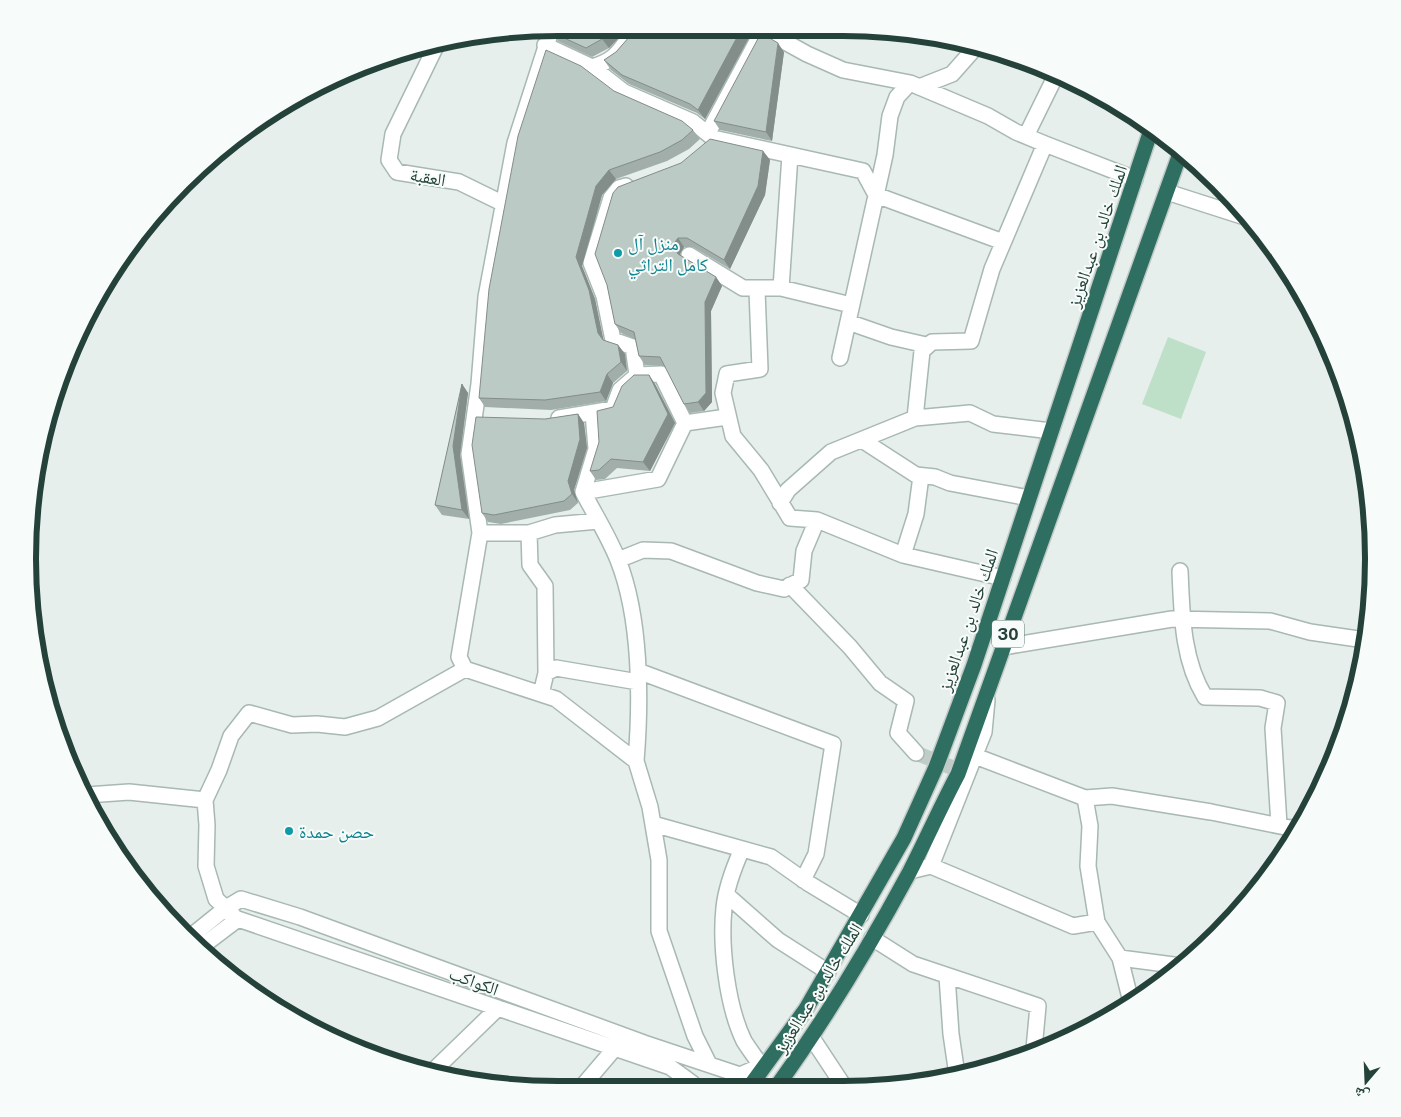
<svg xmlns="http://www.w3.org/2000/svg" width="1401" height="1117" font-family="'Public Sans','Noto Naskh Arabic',sans-serif">
	<rect width="100%" height="100%" fill="#e6efeb"/>
	<path fill="#bfe0c8" d="M1168 337 1206 352 1181 419 1142 404Z"/>
	<g fill="none" stroke-linecap="round" stroke-linejoin="round">
		<path stroke="#bfccc8" stroke-width="15" stroke-dasharray="15 8" stroke-linecap="butt" d="M916 753 968 774"/>
		<defs>
			<path id="minor" d="M552 28 515 143 486 297 479 384 469 454 480 533 459 657 465 669 556 699 636 761 650 807 659 860V931L695 1036 709 1064
				M760 28 807 54 843 70 910 83 988 116 1016 132 1045 144 1135 179
				M437 44 393 134 389 160 397 172 459 182 504 204
				M545 45 592 67C623 58 618 45 640 28
				M592 67 624 92 693 122 713 138 863 171 876 195 1003 242
				M919 87 952 74 975 48
				M708 133 763 30
				M1026 136 1056 75
				M626 186 619 188 611 198 591 263 604 296 613 340 633 347 637 375 661 374 685 423
				M1167 192 1248 218
				M689 255 743 288H781L851 305
				M781 288 790 155
				M757 290 760 369 727 374 723 393 733 436 761 470 790 518 817 520 903 555 1003 578
				M848 322 891 337 926 345
				M840 358 885 155 890 116 897 97 910 83
				M593 413 596 449 583 492C595 515 609 537 618 560 641 618 641 700 636 761
				M559 418 613 409 620 390 635 377
				M915 418 922 351 932 342 971 341 992 269 1045 144
				M685 423 727 417
				M862 440 916 475 935 477 950 483 1029 498
				M583 492 658 479 685 423
				M780 503 788 490 831 452 915 418 970 413 993 424 1051 431
				M480 533H529L555 525 598 521
				M529 533 530 565 545 586 546 673 541 694
				M903 555 916 514 921 476
				M618 560 643 550 671 551 757 583 784 589 801 580 804 551 817 520
				M1180 571C1182 614 1182 660 1205 697L1260 698 1277 703 1273 728 1279 825
				M790 585 850 647 880 683 906 701 898 733 916 753
				M1003 647 1172 619 1270 621 1310 632 1365 640
				M638 671 833 744 816 854 803 880
				M546 673 556 668 638 682
				M975 756 1085 798 1090 826 1088 866 1097 922
				M87 795 129 792 205 800
				M1085 798 1112 796 1211 812 1290 828 1298 827
				M653 824 771 857 808 883 861 915
				M742 849C734 867 726 887 724 908 720 946 727 1006 744 1041 749 1049 756 1058 761 1066
				M931 866 984 732 987 700
				M910 871 931 866 1073 926 1097 922 1120 958 1131 1002
				M727 895 778 940 828 972
				M233 915 216 899 206 866 207 825 205 800 219 770 231 736 249 713 292 725 317 724 345 727 378 718 465 669
				M190 937 226 908 241 899 300 917 644 1043 740 1075 766 1064
				M872 938 913 964 1038 1006 1034 1049
				M201 947 238 919 670 1067 692 1083 696 1089
				M1120 958 1181 966
				M947 976 951 1034 957 1075
				M812 1038 845 1088
				M432 1072 498 1008
				M580 1089 615 1048"/>
			<path id="highway" d="M748 1089 806 1009 904 838 936 767 974 665 1151 130
				M775 1089C825 1020 869 947 909 873 926 840 941 806 958 774L1181 151"/>
		</defs>
		<use href="#minor" stroke="#a8b8b2" stroke-width="18"/>
		<use href="#highway" stroke="#c2cac8" stroke-width="18"/>
		<use href="#minor" stroke="#fff" stroke-width="15"/>
		<use href="#highway" stroke="#2f6f62" stroke-width="15"/>
	</g>
	<path fill="#a1aea9" d="M628 28 609 48 592 57 558 41 551 32Z
		M637 28H752V32L705 119 697 113 629 84 611 70 604 60 616 52Z
		M784 52 772 141 720 130 714 121Z
		M614 91 693 130 700 139 689 149 667 161 616 179 602 195 582 266 595 299 603 340 618 345 625 354 627 371 613 383 606 401 551 410 485 407 479 398Z
		M763 151 770 160 765 195 730 269 693 247H684L680 254V255L716 277 722 286 711 311 712 402 704 411 690 413 684 404 665 366 645 365 639 356 635 339 621 333 615 324 607 285Z
		M649 375 655 384 675 423 650 471 617 468 605 479 596 480 590 471 613 407Z
		M462 384 468 393 460 455 469 519 442 515 435 505Z
		M578 414 584 423 587 448 574 490 578 503 570 510 501 524 488 522 482 513 545 419Z"/>
	<path fill="#838d89" d="M613 28H628L609 48 602 39Z
		M742 28H752V32L705 119 698 110Z
		M778 43 784 52 772 141 766 132Z
		M763 151 770 160 765 195 730 269 724 260Z
		M609 170 616 179 602 195 582 266 595 299 604 342 598 333 576 257 596 186Z
		M678 238 684 247 680 254 684 263 678 254 673 245Z
		M716 277 722 286 711 311 712 402 704 411 698 402 705 302Z
		M618 345 625 354 627 371 621 362Z
		M607 374 613 383 606 401 600 392Z
		M649 375 655 384 675 423 650 471 643 462Z
		M462 384 468 393 460 455 469 519 462 510 453 446Z
		M578 414 584 423 587 448 574 490 578 503 572 494 568 481Z"/>
	<path fill="#bbcac4" stroke="#838d89" d="M552 28H613L602 39 586 48 551 32Z
		M637 28H742L698 110 690 104 622 75 604 60 616 52Z
		M761 33 778 43 766 132 714 121Z
		M546 50 581 66 614 91 682 121 693 130 682 140 660 152 609 170 596 186 576 257 589 290 598 333 603 340 618 345 621 362 607 374 600 392 545 400 479 398 489 289 518 136Z
		M710 139 763 151 758 186 724 260 687 238H678L673 245 678 254 716 277 705 302 706 393 698 402 684 404 660 357 639 356 634 332 615 324 607 285 595 254 613 193 618 187 681 163Z
		M634 375H649L668 414 643 462 611 459 599 470 590 471 599 442 597 411 613 407 622 386Z
		M462 384 453 446 462 510 435 505Z
		M578 414 580 439 568 481 572 494 564 501 494 515 482 513 472 445 476 417 545 419Z"/>
	<g fill="#0f9aa8" stroke="#f7fbf9" stroke-width="2">
		<circle cx="618" cy="253" r="5"/>
		<circle cx="289" cy="831" r="5"/>
	</g>
	<g text-anchor="middle" dominant-baseline="central" stroke-width="4" stroke-linejoin="round" paint-order="stroke">
		<rect fill="#f7fbf9" stroke="#637a73" stroke-width="1" x="992" y="620.5" width="32" height="27" rx="4"/>
		<g font-size="16" font-weight="bold" fill="#24423a">
			<text x="1008" y="634">30</text>
		</g>
		<g font-size="18" fill="#24423a" stroke="#f7fbf9">
			<text transform="translate(428 177) rotate(10)">العقبة</text>
			<text transform="translate(1097 236) rotate(-71)">الملك خالد بن عبدالعزيز</text>
			<text transform="translate(968 620) rotate(-71)">الملك خالد بن عبدالعزيز</text>
			<text transform="translate(474 981) rotate(20)">الكواكب</text>
			<text transform="translate(818 988) rotate(-58)">الملك خالد بن عبدالعزيز</text>
		</g>
		<g font-size="18" fill="#0d838f" stroke="#f7fbf9" text-anchor="start">
			<text x="628" y="243">منزل آل<tspan x="628" dy="21">كامل التراثي</tspan></text>
			<text x="299" y="831">حصن حمدة</text>
		</g>
	</g>
	<path d="M0 0H1401V1117H0ZM558 36H843A522 522 0 0 1 1365 558V559A522 522 0 0 1 843 1081H558A522 522 0 0 1 36 559V558A522 522 0 0 1 558 36Z" fill="#f7fbf9" fill-rule="evenodd"/>
	<path fill="none" stroke="#24423a" stroke-width="6" d="M558 36H843A522 522 0 0 1 1365 558V559A522 522 0 0 1 843 1081H558A522 522 0 0 1 36 559V558A522 522 0 0 1 558 36Z"/>
	<g transform="translate(1366 1082) rotate(199)" stroke="#f7fbf9" stroke-width="4" paint-order="stroke">
	<path d="M0-4L9 19L0 12L-9 19Z" fill="#24423a"/>
	<text y="-8" font-size="14" font-weight="bold" text-anchor="middle" fill="#24423a">ش</text>
	</g>
</svg>
